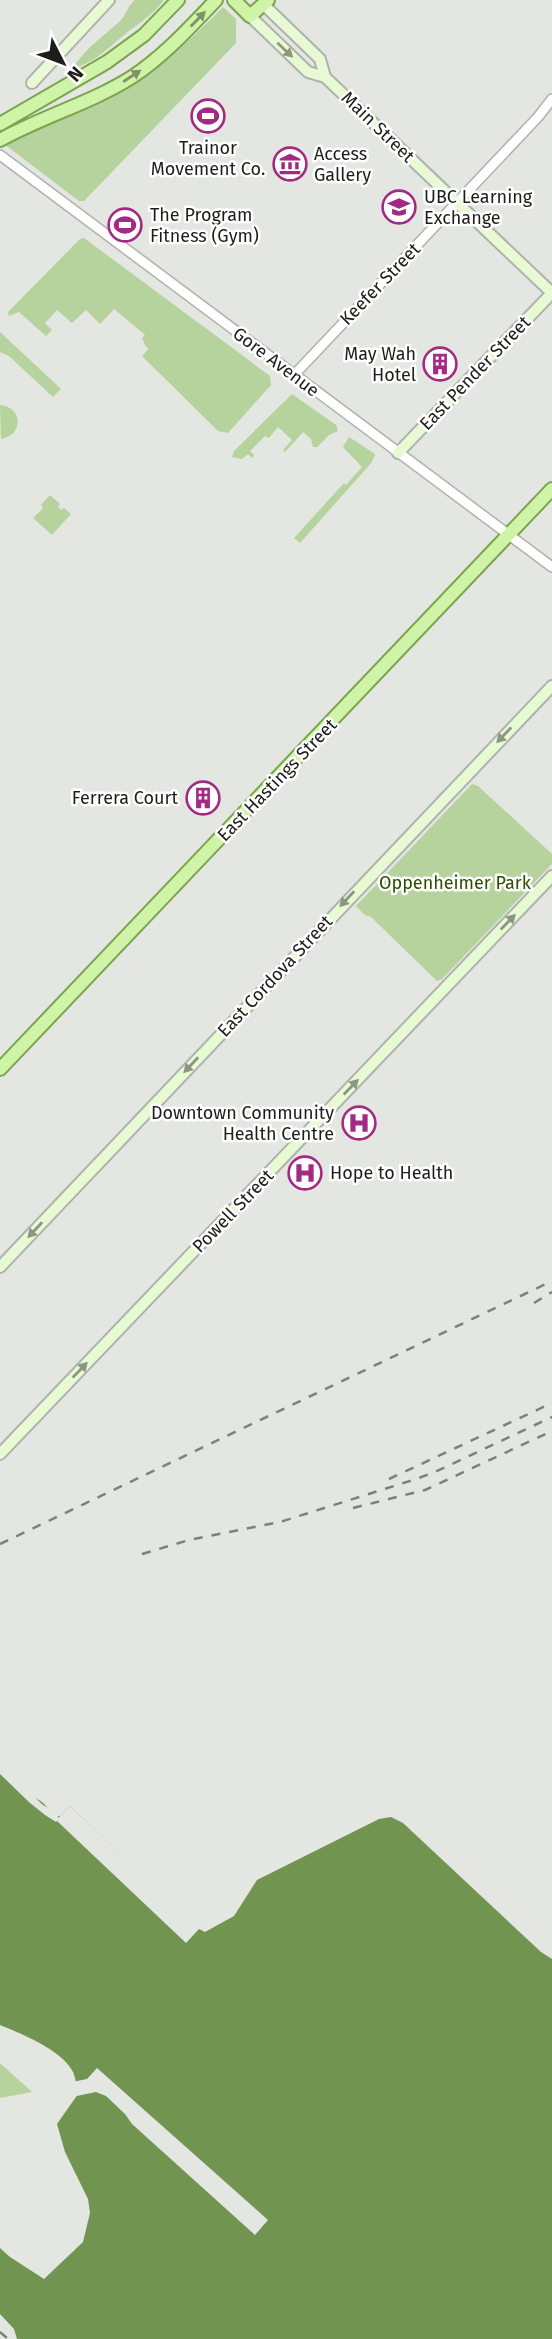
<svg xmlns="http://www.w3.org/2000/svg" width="552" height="2339" font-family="'Fira Sans',sans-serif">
	<rect width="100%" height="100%" fill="#e3e6e1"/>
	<path fill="#b6d29d" d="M135 0H164C151 17 134 26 118 40 103 53 92 63 72 69 88 46 99 40 119 22 126 16 127 6 135 0Z
		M223 7 236 19V43L84 201H79L4 144C38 128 75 115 108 97 152 74 189 42 223 7Z
		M84 238 270 376 271 385 228 433 218 431 142 356 149 348 146 347 142 338 145 335 114 309 100 324 86 310 72 323 57 310 45 323 52 330 46 336 19 312 9 316 8 312 80 239Z
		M0 332 61 389 53 397 9 356 0 352Z
		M292 394 336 425 338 431 329 435 317 447H313L311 439 303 432 285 452 283 450 292 440 278 427 269 438 265 436 250 451 254 455 252 458 248 454 242 459 232 457 234 451Z
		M0 405C23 407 24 435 1 439Z
		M349 437 375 454 372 462 300 543 294 538 344 483 346 485 362 467 343 447Z
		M50 495 60 504 58 507 61 510 64 508 71 514 52 535 33 518 43 508 41 505Z
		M472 784 478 786 552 854V864L442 979 437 981 370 916H366L356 906Z
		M0 2063 32 2092 0 2098Z"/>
	<path fill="#729451" d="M0 1766 34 1798C43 1800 49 1809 54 1816H60L70 1806 200 1929 228 1914 239 1902 251 1878 392 1809 552 1948V2339H17L14 2329 0 2314V2248L10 2257 44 2279 83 2242 90 2213 88 2199 65 2152 57 2124 78 2094C76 2087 76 2078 73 2072 62 2050 22 2034 0 2025Z"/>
	<path fill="#e3e6e1" d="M0 1764 43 1805 58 1813V1818L70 1806 200 1928 216 1917 227 1913 238 1902 236 1900 249 1876 264 1864 391 1806 398 1807 552 1944V1959L541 1952 403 1823 391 1817 379 1819 257 1880 234 1916 205 1932 199 1929 186 1943 57 1821 56 1822 45 1815 30 1803 0 1774Z
		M97 2068 268 2220 255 2235 132 2124 125 2114 106 2096 96 2092 72 2097 74 2093 72 2082 87 2079Z"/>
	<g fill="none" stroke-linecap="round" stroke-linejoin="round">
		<defs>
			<path id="tertiary" d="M0 155 552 567
				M294 375 538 117 552 99"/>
			<path id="secondary" d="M263 4 320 59 325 77
				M250 16 308 72 325 77 552 293
				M32 83 109 0
				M398 453 552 293
				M0 1267 552 686
				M0 1454 552 876"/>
			<path id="primary" d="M234 0 250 16 268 0
				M0 124 107 62 144 35 178 0
				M0 140C43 116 91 103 132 77 164 56 190 27 216 0
				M0 1069 552 489"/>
		</defs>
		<use href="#tertiary" stroke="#afb2ad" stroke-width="12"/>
		<use href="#secondary" stroke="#afb2ad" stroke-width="14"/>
		<use href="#primary" stroke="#7ca450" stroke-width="16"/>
		<use href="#tertiary" stroke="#fff" stroke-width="9"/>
		<use href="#secondary" stroke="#e7fad3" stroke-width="10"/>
		<use href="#primary" stroke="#cff4a7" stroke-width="12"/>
		<path stroke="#7e807d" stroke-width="2.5" stroke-dasharray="9 9" stroke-linecap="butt" d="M534 1303 552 1292
			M389 1479 552 1403
			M353 1508 425 1490 552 1431
			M0 1544 552 1281
			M142 1554 189 1540 280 1522 413 1480 435 1472 552 1417
			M0 2332 7 2338"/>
	</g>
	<defs><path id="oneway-solid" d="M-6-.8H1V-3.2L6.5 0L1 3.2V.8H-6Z" transform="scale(1.75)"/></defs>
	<g fill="#7f9368">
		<use href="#oneway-solid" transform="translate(198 19) rotate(-46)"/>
		<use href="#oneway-solid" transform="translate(132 76) rotate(-33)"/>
	</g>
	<g fill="#8c9781">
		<use href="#oneway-solid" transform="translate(285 50) rotate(43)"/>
		<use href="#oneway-solid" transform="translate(504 735) rotate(134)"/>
		<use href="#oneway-solid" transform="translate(347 899) rotate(133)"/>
		<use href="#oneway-solid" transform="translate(508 922) rotate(-46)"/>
		<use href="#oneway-solid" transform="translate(191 1065) rotate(133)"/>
		<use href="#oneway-solid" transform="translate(351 1087) rotate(-46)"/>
		<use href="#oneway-solid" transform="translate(35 1230) rotate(133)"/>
		<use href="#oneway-solid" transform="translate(80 1370) rotate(-46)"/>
	</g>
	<defs>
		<symbol id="stadium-ring" viewBox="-11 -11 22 22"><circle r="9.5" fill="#fff" stroke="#a22a82" stroke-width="1.5"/><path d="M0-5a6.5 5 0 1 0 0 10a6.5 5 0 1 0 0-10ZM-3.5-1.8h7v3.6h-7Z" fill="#a22a82"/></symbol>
		<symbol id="museum-ring" viewBox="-11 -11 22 22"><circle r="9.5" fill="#fff" stroke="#a22a82" stroke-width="1.5"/><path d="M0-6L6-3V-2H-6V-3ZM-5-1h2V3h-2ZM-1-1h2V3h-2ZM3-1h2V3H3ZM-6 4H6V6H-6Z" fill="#a22a82"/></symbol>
		<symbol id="university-ring" viewBox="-11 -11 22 22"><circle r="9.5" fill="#fff" stroke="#a22a82" stroke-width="1.5"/><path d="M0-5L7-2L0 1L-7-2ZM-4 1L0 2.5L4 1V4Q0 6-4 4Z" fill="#a22a82"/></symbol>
		<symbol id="building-ring" viewBox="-11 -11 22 22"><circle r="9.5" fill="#fff" stroke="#a22a82" stroke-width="1.5"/><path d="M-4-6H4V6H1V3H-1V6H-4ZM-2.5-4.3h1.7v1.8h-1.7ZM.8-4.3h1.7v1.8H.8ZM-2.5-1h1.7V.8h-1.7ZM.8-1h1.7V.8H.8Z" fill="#a22a82"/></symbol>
		<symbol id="hospital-ring" viewBox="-11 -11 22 22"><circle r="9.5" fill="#fff" stroke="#a22a82" stroke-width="1.5"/><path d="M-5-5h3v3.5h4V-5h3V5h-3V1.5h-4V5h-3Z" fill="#a22a82"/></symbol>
	</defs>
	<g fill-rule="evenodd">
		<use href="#stadium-ring" x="189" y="97" width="38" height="38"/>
		<use href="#museum-ring" x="271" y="145" width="38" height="38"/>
		<use href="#university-ring" x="380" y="188" width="38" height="38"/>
		<use href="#stadium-ring" x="106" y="206" width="38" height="38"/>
		<use href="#building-ring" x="421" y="345" width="38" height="38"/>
		<use href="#building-ring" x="184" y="779" width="38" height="38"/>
		<use href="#hospital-ring" x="340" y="1104" width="38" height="38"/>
		<use href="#hospital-ring" x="286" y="1154" width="38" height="38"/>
	</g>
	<g text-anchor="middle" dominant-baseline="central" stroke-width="5" stroke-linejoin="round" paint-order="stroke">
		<g font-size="18" fill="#1d1d1c" stroke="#fff">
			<text transform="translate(378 127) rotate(44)">Main Street</text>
			<text transform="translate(380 284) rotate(-46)">Keefer Street</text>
			<text transform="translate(276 362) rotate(37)">Gore Avenue</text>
			<text transform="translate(475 373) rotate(-46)">East Pender Street</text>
			<text transform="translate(277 780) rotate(-46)">East Hastings Street</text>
			<text transform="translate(275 976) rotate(-47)">East Cordova Street</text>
			<text transform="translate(233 1211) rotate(-46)">Powell Street</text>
		</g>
		<g font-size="18" fill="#1d1d1c" stroke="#fff" text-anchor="start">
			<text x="208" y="148" text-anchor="middle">Trainor<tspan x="208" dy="21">Movement Co.</tspan></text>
			<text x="314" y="154">Access<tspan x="314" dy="21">Gallery</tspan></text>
			<text x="424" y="197">UBC Learning<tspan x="424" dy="21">Exchange</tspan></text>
			<text x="150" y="215">The Program<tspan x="150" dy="21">Fitness (Gym)</tspan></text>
			<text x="416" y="354" text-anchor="end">May Wah<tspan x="416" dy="21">Hotel</tspan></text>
			<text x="178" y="798" text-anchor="end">Ferrera Court</text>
			<text x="334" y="1113" text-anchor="end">Downtown Community<tspan x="334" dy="21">Health Centre</tspan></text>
			<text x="330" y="1173">Hope to Health</text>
		</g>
		<g font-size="18" fill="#2e4d00" stroke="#fff">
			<text x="455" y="883">Oppenheimer Park</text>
		</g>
	</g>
	<g transform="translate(63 63) rotate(132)" stroke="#ffffff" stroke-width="5" paint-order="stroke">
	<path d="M0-5L12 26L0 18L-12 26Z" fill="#1d1d1c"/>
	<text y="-10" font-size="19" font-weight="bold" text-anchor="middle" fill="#1d1d1c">N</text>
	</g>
</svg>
